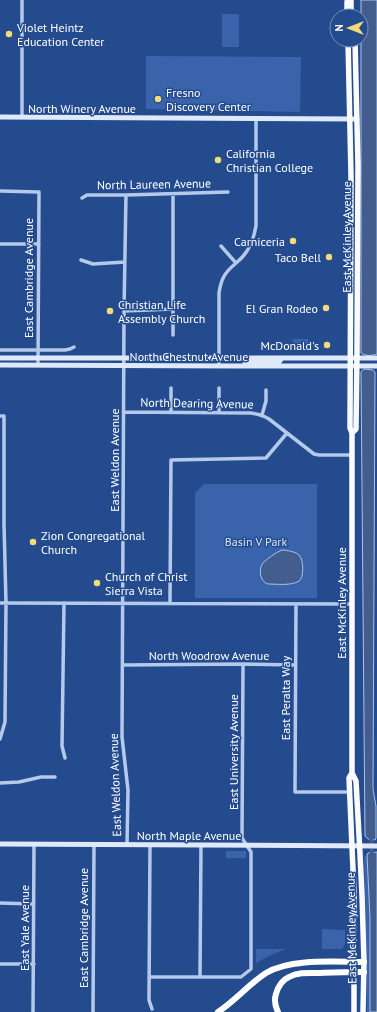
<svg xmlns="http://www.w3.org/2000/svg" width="377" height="1012" font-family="'PT Sans',sans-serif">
	<rect width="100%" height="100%" fill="#244b8e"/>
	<path fill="#3964ab" d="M222 14H239V47H222Z
		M146 56 301 57 300 112 146 109Z
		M292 339H308L311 348 295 347Z
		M204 484H317V598H195V493Z
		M226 851H246V858H226Z
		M367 855 370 918V1012H367V978L364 857Z
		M322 929 345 930V944L342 949H322Z
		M256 949H286L271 955 256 963Z"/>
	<path fill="#425d8e" stroke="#a9c3ec" d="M361 0H377V354C371 356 366 356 361 353Z
		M364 369 373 370 375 372 373 789 376 806V838L375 840 368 839 365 836 361 372Z
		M282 550C287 550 296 552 299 555 304 560 304 578 299 581 292 586 276 584 268 584 260 582 258 569 263 563 268 558 275 553 282 550Z
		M377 852V1012H370V918L367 855 368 853Z"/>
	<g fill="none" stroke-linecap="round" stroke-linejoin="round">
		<path stroke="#425d8e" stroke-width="4" d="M371 834 372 857"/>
		<path stroke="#b4c9eb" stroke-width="3.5" d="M22 117V0
			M0 191 39 192 38 365
			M173 194V335
			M126 195 124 311 122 737 128 790 127 845
			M82 198 87 195H126L228 192
			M0 244H39
			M221 246 236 263
			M81 260 93 264 125 262
			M124 311 173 309
			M0 350H65L70 349 74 347
			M219 366V293C221 280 224 273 235 264 238 261 242 258 244 255 251 247 254 237 256 226V119
			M171 388V412
			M124 412 251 413C258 414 263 415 269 419L314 454 319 455H352
			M219 413V388
			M262 415 266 401V390
			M0 416H4V524L6 603 5 722 0 739
			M0 603 352 604
			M64 603 62 746 65 758
			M170 603 171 460 266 458 287 433
			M296 604 295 792H350
			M123 665 243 664 295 665
			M0 783 19 782 41 777H55
			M150 845 149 1000 152 1009
			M0 903 33 904
			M0 964H34
			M149 977H241L251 969V852L242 838 243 664
			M200 977 201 845
			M33 1012 34 844
			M93 1012 94 845"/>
		<path stroke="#e0e9f9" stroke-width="5" d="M0 117 357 119
			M0 358H377
			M245 364 252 362H279L282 358
			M0 365 236 366H377
			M0 844 377 846"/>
		<path stroke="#f9fbff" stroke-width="5.5" d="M351 0V9L352 16
			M347 2V16
			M348 40 351 176 350 428 352 433V773L356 781 360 854 362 895 364 962 363 1012
			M352 433 356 429 357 354 358 165 355 40
			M352 773 349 778 354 893V1012"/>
		<path stroke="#fff" stroke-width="6" d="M218 1012C235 1001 249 984 266 973 291 958 335 962 364 962
			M278 1012C275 1006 274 1000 276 994 278 987 282 980 289 977 298 972 309 973 320 973 334 972 349 972 364 972"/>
	</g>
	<g fill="#f6da78" stroke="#244b8e" stroke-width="1.5">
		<circle cx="9" cy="34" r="4"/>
		<circle cx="158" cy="99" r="4"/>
		<circle cx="218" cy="160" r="4"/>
		<circle cx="293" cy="241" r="4"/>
		<circle cx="329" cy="257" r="4"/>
		<circle cx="326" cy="308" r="4"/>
		<circle cx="110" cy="311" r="4"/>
		<circle cx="327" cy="345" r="4"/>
		<circle cx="33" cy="542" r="4"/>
		<circle cx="97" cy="583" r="4"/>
	</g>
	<g text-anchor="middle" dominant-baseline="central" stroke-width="3" stroke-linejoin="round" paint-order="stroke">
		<g font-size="12" fill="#fff" stroke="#244b8e" text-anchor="start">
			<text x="17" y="27">Violet Heintz<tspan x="17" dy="14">Education Center</tspan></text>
			<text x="166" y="92">Fresno<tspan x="166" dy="14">Discovery Center</tspan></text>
			<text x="226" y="153">California<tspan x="226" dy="14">Christian College</tspan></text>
			<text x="285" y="241" text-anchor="end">Carniceria</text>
			<text x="321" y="257" text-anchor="end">Taco Bell</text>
			<text x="118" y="304">Christian Life<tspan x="118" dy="14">Assembly Church</tspan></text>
			<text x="318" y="308" text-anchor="end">El Gran Rodeo</text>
			<text x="319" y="345" text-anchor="end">McDonald's</text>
			<text x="41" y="535">Zion Congregational<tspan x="41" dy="14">Church</tspan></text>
			<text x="105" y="576">Church of Christ<tspan x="105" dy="14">Sierra Vista</tspan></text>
		</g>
		<g font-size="12" fill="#fff" stroke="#244b8e">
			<text x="82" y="108">North Winery Avenue</text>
			<text transform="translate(154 184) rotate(-1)">North Laureen Avenue</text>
			<text transform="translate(346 237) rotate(-90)">East McKinley Avenue</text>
			<text transform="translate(28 278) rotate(-90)">East Cambridge Avenue</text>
			<text x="189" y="356">North Chestnut Avenue</text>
			<text transform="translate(197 403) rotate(1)">North Dearing Avenue</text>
			<text transform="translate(114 460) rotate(-90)">East Weldon Avenue</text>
			<text transform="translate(341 603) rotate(-90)">East McKinley Avenue</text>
			<text x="209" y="655">North Woodrow Avenue</text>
			<text transform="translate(285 698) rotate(-90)">East Peralta Way</text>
			<text transform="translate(233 752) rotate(-90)">East University Avenue</text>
			<text transform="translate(115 785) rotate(-92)">East Weldon Avenue</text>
			<text x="189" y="835">North Maple Avenue</text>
			<text transform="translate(24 928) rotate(-90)">East Yale Avenue</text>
			<text transform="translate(83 928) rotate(-90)">East Cambridge Avenue</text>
			<text transform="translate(351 928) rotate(-91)">East McKinley Avenue</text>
		</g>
		<g font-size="12" fill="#d9e5f8" stroke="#244b8e">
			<text x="256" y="541">Basin V Park</text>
		</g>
	</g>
	<g transform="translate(349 28) rotate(270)"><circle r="19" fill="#244b8e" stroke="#7c93bb"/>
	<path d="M0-3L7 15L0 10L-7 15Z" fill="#f6da78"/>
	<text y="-6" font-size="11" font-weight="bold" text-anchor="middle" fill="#ffffff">N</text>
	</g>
</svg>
